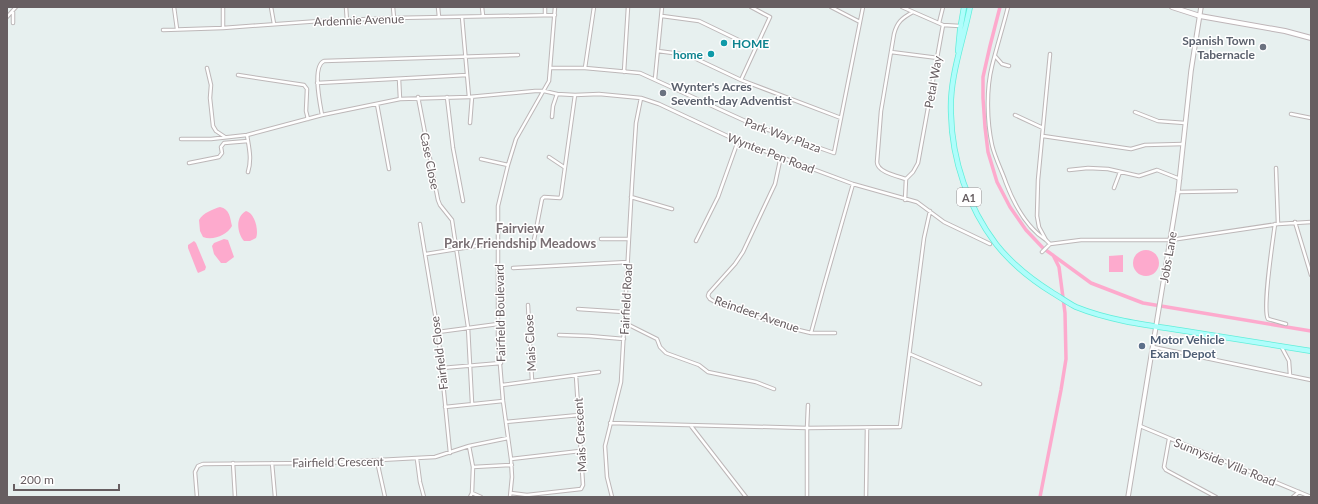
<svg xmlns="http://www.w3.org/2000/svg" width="1318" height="504" font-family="Lato,sans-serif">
	<rect width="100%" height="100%" fill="#e7f0ef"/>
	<path fill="#fdaacd" d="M220 207C230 209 230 218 232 226 227 235 213 241 203 237L200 231 199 220C203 213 213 209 220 207Z
		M246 211C255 213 259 231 256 238L250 241H244C237 233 235 217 246 211Z
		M224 239 228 240 234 257 226 263H221L214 254 212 246 214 243Z
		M194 241 196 243 206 267 205 270 198 273 197 271 188 248V245Z
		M1133 263a13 13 0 1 1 26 0a13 13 0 1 1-26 0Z
		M1123 255V272H1109V256Z"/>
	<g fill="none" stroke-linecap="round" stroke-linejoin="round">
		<path stroke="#fdaacd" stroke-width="3.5" d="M1000 7 990 46 983 77V98L985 127 988 152 997 182 1010 207 1026 230 1043 248 1091 283 1143 303 1311 331
			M1040 497 1061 390 1066 359 1065 313 1059 267 1053 255"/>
		<defs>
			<path id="minor" d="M174 7 177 29
				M223 7V28
				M271 7 274 24
				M346 7 347 21
				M393 7 394 18
				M438 7 439 17
				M482 7 483 16
				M545 7V15
				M831 7 860 22
				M902 7 943 25 960 26
				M1008 7C1003 27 997 46 992 66 986 90 987 122 992 145 995 158 1002 171 1006 183 1014 204 1026 227 1046 240
				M662 16 699 21 755 48
				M7 17 16 7
				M462 17 469 97
				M13 23V12
				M939 23 943 7
				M163 30 223 28 320 21 394 18 555 15
				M658 51 688 55 741 80 841 118
				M891 52 938 58
				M1050 54 1038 180 1037 216 1039 227 1046 240 1050 244
				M995 56 1002 64 1009 66
				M207 68 211 85 210 98 213 126 216 131 225 137
				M550 68H585L640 73 754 125 834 153 863 7
				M585 68 594 7
				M624 72 628 7
				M238 75 304 85 307 89 306 111 308 119
				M399 79 400 99
				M655 79 662 7
				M741 80 770 17 751 7
				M317 83 467 75
				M418 97 438 200 440 205 452 220 468 327 472 403
				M447 97 453 148 463 201
				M377 104 389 169
				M1135 112 1158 121 1185 123
				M1291 114 1311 118
				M322 115C320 104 312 66 324 61L518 55
				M1015 115 1043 128
				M552 117 553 106 557 94
				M470 123 472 97
				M247 135C249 148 252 159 248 172
				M1043 136 1131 149 1145 145 1183 144
				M181 139H211L247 135 322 115 400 99 469 97 535 91H544L557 94 575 95 599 94 641 98 659 104 738 141 853 184 917 202 944 222 990 244
				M781 156 775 184 743 252 735 264 709 293 708 296 710 299 717 303 786 327 811 333 823 289 853 184
				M549 157 564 167
				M481 159 508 165
				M189 163 219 157 222 153 221 147 224 143 248 141
				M1276 168 1278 224
				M1069 170 1088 168 1108 169 1139 176 1157 170 1180 179
				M906 179 913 172 918 163 943 25
				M1114 188 1120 172
				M1178 192 1236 191
				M631 197 672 209
				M905 200 906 179C897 176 877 172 877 162L881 111 894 34C897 22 902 18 913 12
				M1295 222 1311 275
				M420 224 438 332 450 453
				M1275 224C1273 240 1262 310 1268 319L1286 324
				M601 239H628
				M534 240 542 199 544 197 560 198 561 196 575 95
				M696 241 718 197 738 141
				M1042 252 1050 244 1081 240H1171L1278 224 1311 222
				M426 254 482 245 499 244
				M513 268 628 262
				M528 305 532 381
				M578 309 624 312
				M625 323 657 339 660 347 666 353 699 365 708 372 756 382 774 389
				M438 332 498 324
				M811 333H835
				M559 335 589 336 624 339
				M1281 346 1289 361 1290 375
				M1153 347 1311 380
				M910 354 980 384
				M442 368 501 363
				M502 385 599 372
				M445 407 503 401
				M506 422 579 415
				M610 423 807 428 900 427 924 238 930 211
				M691 426 746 497
				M1140 426 1311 497
				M1169 439 1164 467 1166 470 1216 497
				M469 446 473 467 472 493 470 497
				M417 459 420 482 424 497
				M511 459 580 451
				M377 461 385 497
				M233 463 235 497
				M272 463 275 497
				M473 467 512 465
				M472 493 481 497
				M511 493 527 495 581 489 583 485 576 376
				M197 497 195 472 198 466 203 464 324 463 435 457 469 446 508 438
				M510 497 512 477 511 459 503 401 498 340V206L508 165 516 139 549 81 555 7
				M612 497 607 477 605 446 621 382 632 184 636 123 641 98
				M807 497V428L808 405
				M866 497 867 428
				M1293 497 1299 492"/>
			<path id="tertiary" d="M1128 497 1178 192 1191 71 1201 7"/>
			<path id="secondary" d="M1172 7 1200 16 1285 31 1311 38"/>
			<path id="primary" d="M970 7C963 42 949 78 951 114 952 160 968 207 996 244 1011 263 1032 280 1053 293 1060 297 1068 303 1076 307 1108 320 1145 325 1179 330 1223 337 1267 344 1311 351
				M958 51 960 30 964 7"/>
		</defs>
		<use href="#minor" stroke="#bdb7b8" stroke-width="4.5"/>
		<use href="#tertiary" stroke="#bdb7b8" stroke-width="5.5"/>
		<use href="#secondary" stroke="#beb5b8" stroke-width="6"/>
		<use href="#primary" stroke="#62eeda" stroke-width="6"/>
		<use href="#minor" stroke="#fff" stroke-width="2.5"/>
		<use href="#tertiary" stroke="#fff" stroke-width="3.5"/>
		<use href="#secondary" stroke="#fff" stroke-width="4"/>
		<use href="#primary" stroke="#affdfb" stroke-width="4.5"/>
	</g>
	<g fill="#0f9aa8" stroke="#fff" stroke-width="1.5">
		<circle cx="724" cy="43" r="4"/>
		<circle cx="711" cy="54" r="4"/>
	</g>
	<g fill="#6b7280" stroke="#fff" stroke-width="1.5">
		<circle cx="1263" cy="47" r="4"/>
		<circle cx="663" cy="93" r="4"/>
	</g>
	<circle fill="#5c6f8a" stroke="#fff" stroke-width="1.5" cx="1142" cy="346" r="4"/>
	<g text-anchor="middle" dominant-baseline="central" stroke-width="3" stroke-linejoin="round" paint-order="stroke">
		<rect fill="#fff" stroke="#958e90" stroke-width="1" x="957" y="188" width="24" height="18" rx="3"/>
		<g font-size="11" font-weight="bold" fill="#675e61">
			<text x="969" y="197">A1</text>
		</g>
		<g font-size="12" fill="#675e61" stroke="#fff">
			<text transform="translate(359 20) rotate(-2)">Ardennie Avenue</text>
			<text transform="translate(933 82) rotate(-80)">Petal Way</text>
			<text transform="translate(783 135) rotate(20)">Park Way Plaza</text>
			<text transform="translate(771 153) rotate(21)">Wynter Pen Road</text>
			<text transform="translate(430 161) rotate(79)">Case Close</text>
			<text transform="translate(1168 257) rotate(-80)">Jobs Lane</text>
			<text transform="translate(626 299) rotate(-87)">Fairfield Road</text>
			<text transform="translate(500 313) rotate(-91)">Fairfield Boulevard</text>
			<text transform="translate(757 314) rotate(19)">Reindeer Avenue</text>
			<text transform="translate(530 343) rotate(-93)">Mais Close</text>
			<text transform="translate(439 353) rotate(-97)">Fairfield Close</text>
			<text transform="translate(580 435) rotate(-93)">Mais Crescent</text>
			<text transform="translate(338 462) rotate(-1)">Fairfield Crescent</text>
			<text transform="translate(1225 462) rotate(22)">Sunnyside Villa Road</text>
		</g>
		<g font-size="12" font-weight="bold" fill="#5b616d" stroke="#fff" text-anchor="end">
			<text x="1255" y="40">Spanish Town<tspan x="1255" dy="14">Tabernacle</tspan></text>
			<text x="671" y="86" text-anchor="start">Wynter's Acres<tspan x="671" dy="14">Seventh-day Adventist</tspan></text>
		</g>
		<g font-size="12" font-weight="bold" fill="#0d838f" stroke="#fff" text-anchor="start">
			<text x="732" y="43">HOME</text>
			<text x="703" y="54" text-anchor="end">home</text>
		</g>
		<g font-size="12" font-weight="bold" fill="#4e5e75" stroke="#fff" text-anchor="start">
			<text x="1150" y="339">Motor Vehicle<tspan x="1150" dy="14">Exam Depot</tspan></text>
		</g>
		<g font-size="13" font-weight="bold" fill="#796f73" stroke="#fff">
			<text x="520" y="228">Fairview<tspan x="520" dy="15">Park/Friendship Meadows</tspan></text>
		</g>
	</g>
	<rect width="1318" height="504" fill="none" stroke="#675e61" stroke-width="16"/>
	<path d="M14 484v6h105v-6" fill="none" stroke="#675e61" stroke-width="2"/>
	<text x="20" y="484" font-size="12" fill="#675e61" stroke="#ffffff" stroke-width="3" paint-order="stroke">200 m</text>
</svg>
